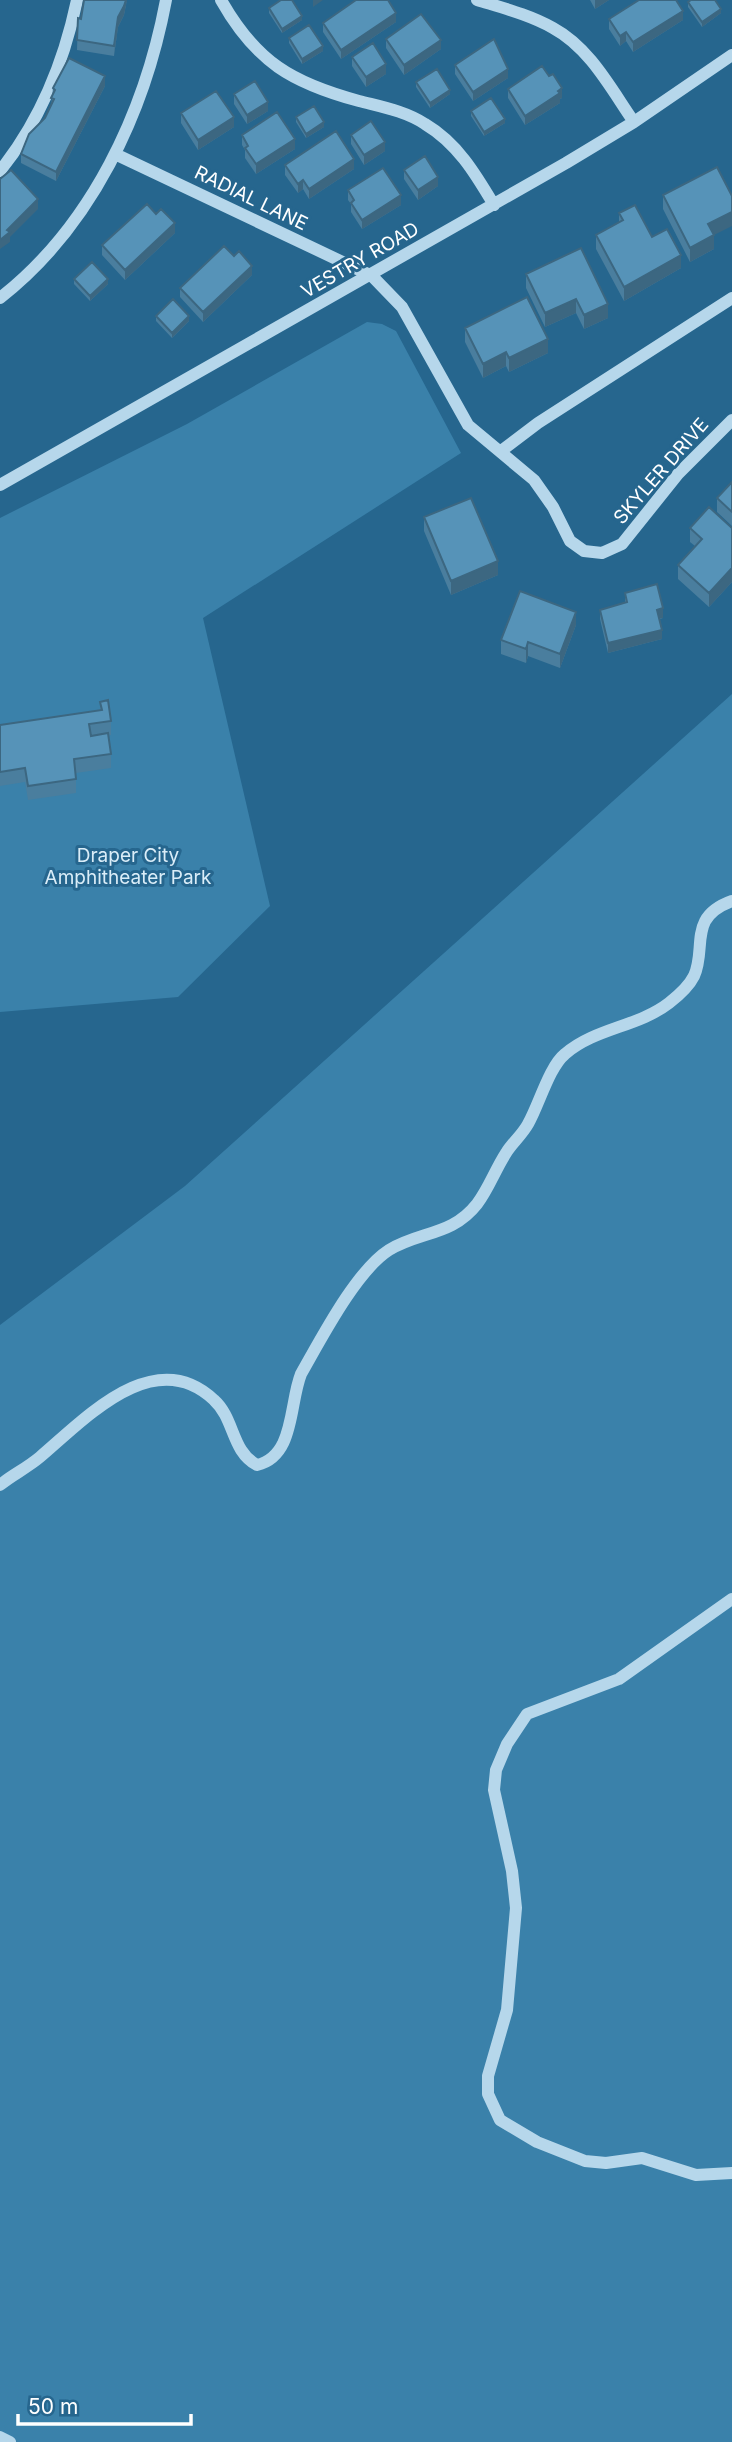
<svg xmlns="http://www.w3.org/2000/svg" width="732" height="2442" font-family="Inter,sans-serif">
	<rect width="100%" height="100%" fill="#26668e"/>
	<path fill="#3a81aa" d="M367 322 382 324 396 331 461 453 203 618 270 906 178 997 0 1012V518L187 424Z
		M732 694V2442H0V1325L185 1186Z"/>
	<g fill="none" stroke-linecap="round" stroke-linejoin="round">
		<path stroke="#b6d7eb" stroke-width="12" d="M221 0C256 62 292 83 359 101 382 107 405 111 425 124 457 143 475 173 494 205
			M477 0C503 8 530 15 553 28 590 48 611 89 634 122
			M115 154 372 276 402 307 468 425 534 480 553 507 570 541 584 551 602 553 622 544 678 474 732 420
			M0 171C40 121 64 62 77 0
			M0 298C92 226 145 112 166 0
			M501 451 538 423 732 298
			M0 485 566 163 634 122 732 55
			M0 1485C12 1475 27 1468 40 1457 84 1420 154 1343 214 1400 235 1419 231 1451 257 1465 295 1456 289 1404 301 1374 321 1339 356 1271 389 1250 420 1231 452 1236 477 1204 489 1188 495 1170 506 1153 512 1143 522 1135 528 1124 539 1105 549 1067 565 1054 595 1028 638 1027 669 1003 678 996 689 986 694 976 707 948 687 917 732 901
			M732 1599 619 1679 527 1714 507 1744 496 1770 494 1790 512 1871 516 1908 507 2010 488 2076V2094L500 2120 537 2142 585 2161 606 2163 642 2158 696 2175 732 2173
			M0 2437 10 2442"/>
	</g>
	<path fill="#4a7e9e" d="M84 0H127L124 15 118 27 114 56 77 50 78 18 81 19Z
		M590 0H609L595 9Z
		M688 2 721 13 702 27 688 7Z
		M269 8 302 20 282 33 269 13Z
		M609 19 683 20 633 52 626 41 620 46 609 29Z
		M396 22 341 59 323 32V23Z
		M289 38 323 51 302 64 289 43Z
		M386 39 441 49 404 75 386 48Z
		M352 57 386 74 366 87 352 66Z
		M455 65 508 78 473 101 455 74Z
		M549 76 562 98 560 99V103L525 125 508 98V89Z
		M416 82 450 94 430 108 416 87Z
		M105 86 56 181 21 163V154L45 118 51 106 53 88Z
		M234 94 268 111 247 124 234 104Z
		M471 111 505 123 484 136 471 116Z
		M181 113 234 127 198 150 181 123Z
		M296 117 324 127 306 138 296 122Z
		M242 135 295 149 256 174 245 158V150L242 145Z
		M351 135 385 151 364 165 351 144Z
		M285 165 354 169 309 199 303 189 298 193 285 175Z
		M404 170 438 186 418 200 404 179Z
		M348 190 401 205 362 229 351 212V204L348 200Z
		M663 195 714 235V249L690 262 663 209Z
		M619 213 652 237 681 268 624 301 596 249V235L619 222Z
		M175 233 125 280 102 255V245Z
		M581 248 608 318 584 329 576 313 545 327 526 288V274Z
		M252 275 203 322 180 297V288Z
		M74 279 108 284 90 301 74 284Z
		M156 316 189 321 172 338 156 321Z
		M465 328 548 353 509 372 506 366 483 378 465 342Z
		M732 482V526L717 512V498Z
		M424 517 498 575 451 595 424 531Z
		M690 528H732V582L709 607 678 579V565L695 546 690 542Z
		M625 593 663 618 660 619 662 639 608 653 600 619V610L625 603Z
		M576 625 560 668 528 656 526 663 501 654V640Z
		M100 702 111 721V735L108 736 111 754V768L76 773V793L28 800 25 782 0 786V725L100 710Z"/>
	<path fill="#3c6781" d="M126 0H127L124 15 118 27 114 56 118 17Z
		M313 0H323L313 7Z
		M595 0H609L595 9Z
		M721 9V13L702 27V22Z
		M683 11V20L633 52V42Z
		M396 13V22L341 59V50Z
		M302 16V20L282 33V29Z
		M626 32V41L620 46V36Z
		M441 40V49L404 75V65Z
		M323 46V51L302 64V59Z
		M386 64V74L366 87V77Z
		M508 69V78L473 101V92Z
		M105 76V86L56 181V172Z
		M562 88V98L560 99V103L525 125V116Z
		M450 90V94L430 108V103Z
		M268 102V111L247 124V115Z
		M234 117V127L198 150V140Z
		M505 119V123L484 136V132Z
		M324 122V127L306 138V134Z
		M295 139V149L256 174V164Z
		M385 142V151L364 165V155Z
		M354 159V169L309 199V189Z
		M438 177V186L418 200V190Z
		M303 180V189L298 193V184Z
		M401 195V205L362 229V220Z
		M38 199V209L10 237V242L0 249V240L7 230Z
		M732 212V226L708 238V224Z
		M175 223V233L125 280V270Z
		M714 235V249L690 262V248Z
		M681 255V268L624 301V287Z
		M252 266V275L203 322V312Z
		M108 279V284L90 301V296Z
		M576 299V313L545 327V313Z
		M608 304V318L584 329V315Z
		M189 316V321L172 338V333Z
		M548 339V353L509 372V358Z
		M506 352V366L483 378V364Z
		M498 561V575L451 595V581Z
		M732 568V582L709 607V593Z
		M663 608V618L657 619V610Z
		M576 612V625L560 668V654Z
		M662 630V639L608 653V643Z
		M528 642V656L526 663V649Z"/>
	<path fill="#5693b8" stroke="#3c6781" stroke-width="2" d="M84 0H126L124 6 118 17 114 46 77 40 78 18 81 19Z
		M281 0H292L302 16 282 29 269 8Z
		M356 0H388L396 13 341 50 323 23Z
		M639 0H676L683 11 633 42 626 32 620 36 609 19Z
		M691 0H715L721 9 702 22 688 2Z
		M421 14 441 40 404 65 386 39Z
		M309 25 323 46 302 59 289 38Z
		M494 39 508 69 473 92 455 65Z
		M373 43 386 64 366 77 352 57Z
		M69 58 105 76 56 172 21 154 29 134 45 118 54 99 51 98 55 90 53 88Z
		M542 66 549 76 553 74 562 88 558 91 560 93 525 116 508 89Z
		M437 69 450 90 430 103 416 82Z
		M255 81 268 102 247 115 234 94Z
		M216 91 234 117 198 140 181 113Z
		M491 98 505 119 484 132 471 111Z
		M314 106 324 122 306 134 296 117Z
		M277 112 295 139 256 164 245 148 248 146 242 135Z
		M371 121 385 142 364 155 351 135Z
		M336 131 354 159 309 189 303 180 298 184 285 165Z
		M425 156 438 177 418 190 404 170Z
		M717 167 732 196V212L708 224 714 235 690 248 663 195Z
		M383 168 401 195 362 220 351 203 354 200 348 190Z
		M11 170 38 199 7 230 10 232 0 240V179Z
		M147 204 156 214 161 209 175 223 125 270 102 245Z
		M635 205 652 237 667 229 681 255 624 287 596 235 623 220 619 213Z
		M224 246 234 256 239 251 252 266 203 312 180 288Z
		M581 248 608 304 584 315 576 299 545 313 526 274Z
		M92 262 108 279 90 296 74 279Z
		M527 297 548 339 509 358 506 352 483 364 465 328Z
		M173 299 189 316 172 333 156 316Z
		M732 482V512L717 498Z
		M471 498 498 561 451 581 424 517Z
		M709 507 732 528V568L709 593 678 565 702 539 690 528Z
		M657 584 663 608 657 610 662 630 608 643 600 610 627 602 625 593Z
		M520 591 576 612 560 654 528 642 526 649 501 640Z
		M108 700 111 721 89 724 91 736 108 733 111 754 74 759 76 779 28 786 25 768 0 772V725L102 710 100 702Z"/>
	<g text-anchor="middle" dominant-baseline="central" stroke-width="6" stroke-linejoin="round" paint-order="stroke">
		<g font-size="19" fill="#fff" stroke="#26668e">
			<text transform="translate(251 198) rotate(26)">RADIAL LANE</text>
			<text transform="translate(360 260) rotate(-30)">VESTRY ROAD</text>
			<text transform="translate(661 471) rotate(-49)">SKYLER DRIVE</text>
		</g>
		<g font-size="19" fill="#daedf8" stroke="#26668e">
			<text x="128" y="855">Draper City<tspan x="128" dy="22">Amphitheater Park</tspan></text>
		</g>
	</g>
	<path d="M18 2414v10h173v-10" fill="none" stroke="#ffffff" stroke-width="3.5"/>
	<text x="28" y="2414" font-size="21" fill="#ffffff" stroke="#26668e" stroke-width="5" paint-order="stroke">50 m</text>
</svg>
